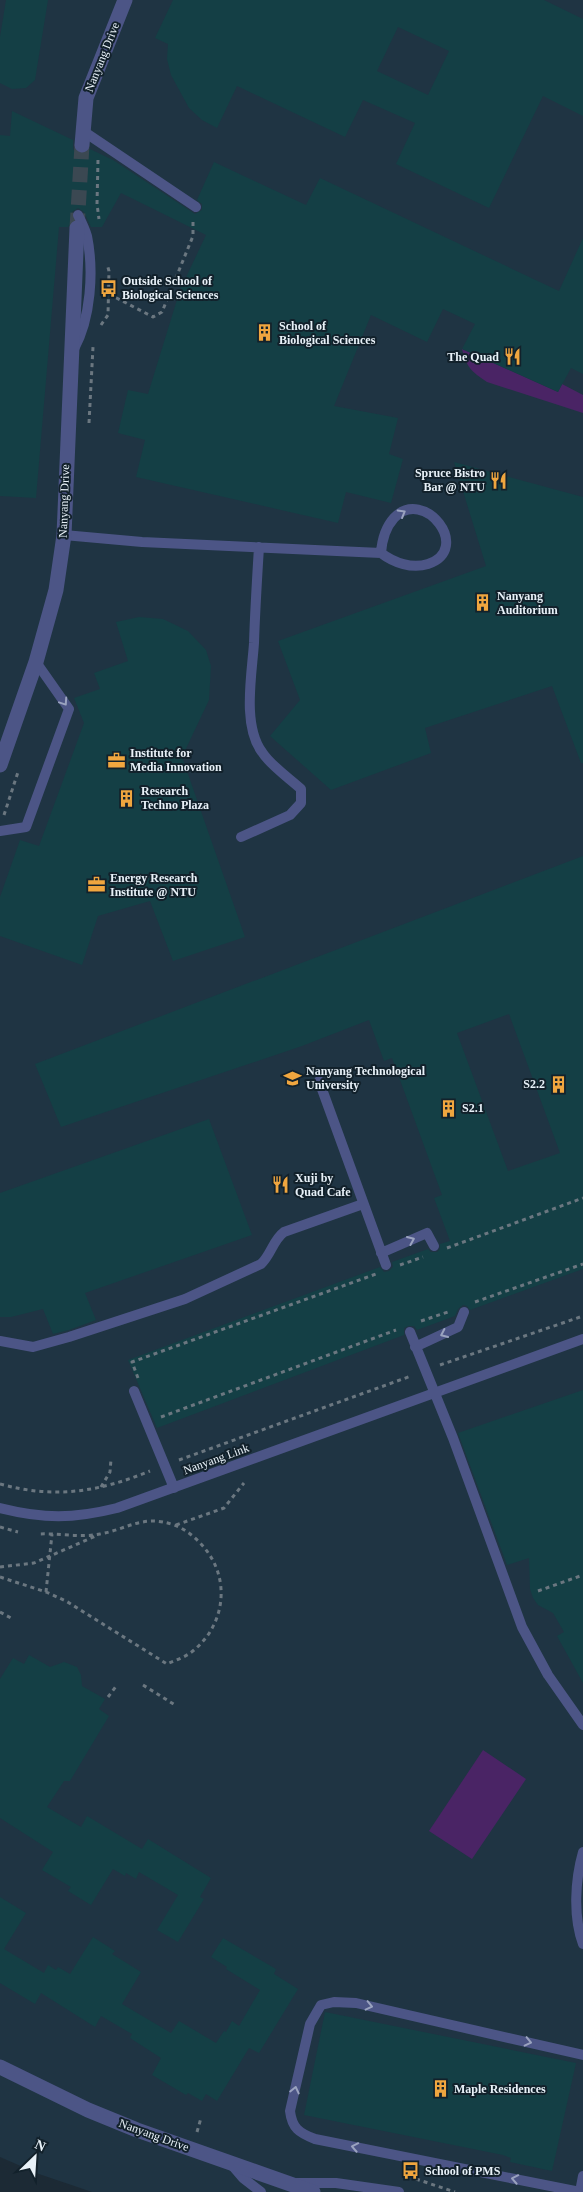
<svg xmlns="http://www.w3.org/2000/svg" width="583" height="2192" font-family="'Times New Roman',serif">
	<rect width="100%" height="100%" fill="#1c2a35"/>
	<path fill="#1f3443" d="M0 0H583V2192H92L39 2174 0 2157Z"/>
	<path fill="#4a2465" d="M462 349 558 392 562 384 583 395V413L487 382C471 371 467 368 462 349Z
		M483 1750 526 1779 472 1859 429 1831Z"/>
	<path fill="#143f45" fill-rule="evenodd" d="M6 0H48L35 80 26 88 12 89 0 83V37Z
		M173 0H544L583 19V116L543 96 489 208 396 164 415 123 363 100 345 137 237 86 217 128 202 120 189 108 171 75 167 59 168 44 155 38ZM398 27 449 51 428 95 377 71Z
		M12 111 73 140V149L77 153 86 154 90 149 113 160 195 214 202 210V204L197 200 214 162 306 205 320 178 559 291 583 238V374L571 368 558 392 462 349 475 324 443 309 427 342 371 315 334 406 398 418 389 454 403 459 391 503 346 492 338 523 136 477 145 440 118 433 128 390 148 394 180 290 206 235 121 193 102 227H91L84 212 78 208 72 212 73 220 68 227H59L36 498 0 496V135L10 136Z
		M454 462 583 497V763H581L552 686 425 728 431 753 331 790 270 736 300 700 278 641 486 566Z
		M139 617 163 619 188 631 206 650 211 666 209 700 182 757 245 937 173 961 150 901 98 916 82 965 0 936V897L20 840 39 846 84 723 74 698 100 689 94 673 128 661 116 622Z
		M583 856V1269L470 1310 467 1306 463 1305 458 1309 455 1316 417 1330 414 1326H408L404 1328V1335L157 1428 128 1360 380 1267 384 1272 389 1271 393 1267 392 1262 428 1249 431 1252H437L440 1249V1244L450 1241 434 1198 442 1195 392 1058 384 1061 369 1020 302 1046 61 1127 35 1064ZM509 1014 560 1153 508 1171 457 1033Z
		M209 1119 252 1235 85 1293 96 1320 69 1330 53 1334 43 1309 11 1317H0V1193Z
		M583 1390V1683L557 1636 564 1632 553 1613 538 1605 533 1598 530 1589 529 1558 507 1565 458 1433Z
		M29 1655 50 1667 64 1662 77 1667 81 1675 82 1686 105 1699 99 1709 109 1716 70 1781H64L47 1807 81 1827 87 1816 142 1849 148 1839 211 1878 200 1897 204 1899 178 1942 157 1930 178 1895 139 1872 136 1879 126 1873 125 1876 113 1869 91 1905 68 1891 71 1887 42 1870 53 1852 0 1818V1679L13 1658 24 1664Z
		M0 1897 26 1913 4 1949 44 1973 48 1965 56 1970 58 1967 70 1974 93 1937 115 1951 112 1954 141 1972 122 2004 171 2033 179 2021 216 2043 224 2031 226 2032 232 2021 239 2026 260 1990 226 1969 227 1967 211 1957 223 1938 276 1969 274 1974 298 1989 259 2053 249 2048 217 2101 206 2094 202 2101 188 2093 186 2095 152 2075 161 2058 130 2038 132 2034 101 2016 95 2027 41 1993 35 2004 0 1983Z
		M325 2012 576 2063 552 2171 510 2162 511 2158 503 2155 304 2115Z"/>
	<g fill="none" stroke-linecap="round" stroke-linejoin="round">
		<path stroke="#3b4852" stroke-width="15" stroke-dasharray="15 8" stroke-linecap="butt" d="M77 228 82 145"/>
		<path stroke="#6b7780" stroke-width="3" stroke-dasharray="4 4" stroke-linecap="butt" d="M98 160 97 204 99 219
			M109 294 153 317 162 312 193 236V222
			M101 325 108 315 109 271 107 264
			M89 423 93 347
			M4 815 18 772
			M447 1248 583 1198
			M400 1265 423 1257
			M475 1302 583 1264
			M421 1321 448 1312
			M440 1365 583 1316
			M138 1378 132 1362 376 1274
			M161 1417 396 1330
			M179 1460 411 1376
			M0 1484C54 1499 99 1492 150 1471
			M101 1487 110 1472 111 1459
			M176 1525 224 1508 244 1483
			M0 1527 18 1532
			M0 1567 34 1563 98 1535
			M0 1577 46 1592 66 1601 167 1664C176 1660 186 1657 194 1650 223 1626 230 1585 209 1554 201 1542 188 1530 174 1525 143 1514 128 1529 100 1534 80 1538 58 1533 39 1534
			M538 1591 583 1575
			M46 1592 52 1534
			M0 1612 11 1618
			M143 1685 175 1705
			M108 1697 117 1685
			M197 2132 201 2118
			M416 2179 455 2192"/>
		<path stroke="#4c5586" stroke-width="10" d="M83 131 196 207
			M74 349C91 318 94 271 87 236 85 229 81 221 78 215
			M64 535 142 542 381 553C394 563 412 569 428 564 473 549 424 486 394 518 385 528 382 539 381 553
			M0 831 26 827 69 709 36 662
			M241 837 290 815 301 803V789C289 778 270 765 262 752 242 725 252 674 254 643 255 611 257 579 259 547
			M319 1081 386 1265
			M381 1253 427 1233 434 1246
			M410 1332 453 1438 522 1627 548 1675 583 1725
			M0 1341 33 1347 69 1337 185 1299 261 1264C271 1255 273 1240 284 1232L363 1204
			M415 1347 458 1327 464 1312
			M134 1391 174 1488
			M0 1508C44 1519 73 1519 117 1508L583 1339
			M583 1852C575 1880 573 1917 583 1944
			M231 2164 243 2178 261 2192
			M297 2183H336L399 2192
			M580 2192 315 2139C299 2133 292 2128 290 2111L310 2024 321 2005 334 2002 356 2003 583 2055
			M580 2192 583 2176"/>
		<path stroke="#4c5586" stroke-width="15" d="M82 145 86 98 125 0
			M0 765 36 662 56 590 64 535 77 228
			M0 2067 88 2110 137 2130 313 2192"/>
	</g>
	<defs><path id="oneway-chevron" d="M-2-3.5L2.5 0L-2 3.5" fill="none" stroke-width="1.6" stroke-linecap="round" stroke-linejoin="round" transform="scale(1.25)"/></defs>
	<g stroke="#9aa3bf">
		<use href="#oneway-chevron" transform="translate(402 513) rotate(-30)"/>
		<use href="#oneway-chevron" transform="translate(64 702) rotate(56)"/>
		<use href="#oneway-chevron" transform="translate(411 1240) rotate(-23)"/>
		<use href="#oneway-chevron" transform="translate(444 1334) rotate(155)"/>
		<use href="#oneway-chevron" transform="translate(369 2006) rotate(13)"/>
		<use href="#oneway-chevron" transform="translate(528 2042) rotate(13)"/>
		<use href="#oneway-chevron" transform="translate(295 2090) rotate(-77)"/>
		<use href="#oneway-chevron" transform="translate(355 2147) rotate(-169)"/>
		<use href="#oneway-chevron" transform="translate(515 2179) rotate(-169)"/>
	</g>
	<defs>
		<symbol id="bus-bare" viewBox="-9 -9 18 18"><path d="M-5-6H5V4H4V6H2V4H-2V6H-4V4H-5ZM-3.5-4V0h7V-4ZM-3.5 1.2v1.5H-2V1.2ZM2 1.2v1.5H3.5V1.2Z" fill="#f0a63f" stroke="#12212b" stroke-width="2.5" paint-order="stroke"/></symbol>
		<symbol id="building-bare" viewBox="-9 -9 18 18"><path d="M-4-6H4V6H1V3H-1V6H-4ZM-2.5-4.3h1.7v1.8h-1.7ZM.8-4.3h1.7v1.8H.8ZM-2.5-1h1.7V.8h-1.7ZM.8-1h1.7V.8H.8Z" fill="#f0a63f" stroke="#12212b" stroke-width="2.5" paint-order="stroke"/></symbol>
		<symbol id="restaurant-bare" viewBox="-9 -9 18 18"><path d="M-5-6h1v4h1v-4h1v4h1v-4h1v5L-1.5 .5V6h-2V.5L-5-1ZM5-6V6H3V1.5H1.5Q1.5-4 5-6Z" fill="#f0a63f" stroke="#12212b" stroke-width="2.5" paint-order="stroke"/></symbol>
		<symbol id="office-bare" viewBox="-9 -9 18 18"><path d="M-6-3h4V-5.5h4V-3h4V5H-6ZM-1-4.5V-3h2v-1.5ZM-6 0V1H6V0Z" fill="#f0a63f" stroke="#12212b" stroke-width="2.5" paint-order="stroke"/></symbol>
		<symbol id="university-bare" viewBox="-9 -9 18 18"><path d="M0-5L7-2L0 1L-7-2ZM-4 1L0 2.5L4 1V4Q0 6-4 4Z" fill="#f0a63f" stroke="#12212b" stroke-width="2.5" paint-order="stroke"/></symbol>
	</defs>
	<g fill-rule="evenodd">
		<use href="#bus-bare" x="96" y="276" width="25" height="25"/>
		<use href="#building-bare" x="252" y="320" width="25" height="25"/>
		<use href="#restaurant-bare" x="500" y="344" width="25" height="25"/>
		<use href="#restaurant-bare" x="486" y="468" width="25" height="25"/>
		<use href="#building-bare" x="470" y="590" width="25" height="25"/>
		<use href="#office-bare" x="104" y="748" width="25" height="25"/>
		<use href="#building-bare" x="114" y="786" width="25" height="25"/>
		<use href="#office-bare" x="84" y="872" width="25" height="25"/>
		<use href="#university-bare" x="280" y="1066" width="25" height="25"/>
		<use href="#building-bare" x="546" y="1072" width="25" height="25"/>
		<use href="#building-bare" x="436" y="1096" width="25" height="25"/>
		<use href="#restaurant-bare" x="268" y="1172" width="25" height="25"/>
		<use href="#building-bare" x="428" y="2076" width="25" height="25"/>
		<use href="#bus-bare" x="398" y="2158" width="25" height="25"/>
	</g>
	<g text-anchor="middle" dominant-baseline="central" stroke-width="4" stroke-linejoin="round" paint-order="stroke">
		<g font-size="12" fill="#e8f1f8" stroke="#12212b">
			<text transform="translate(102 57) rotate(-68)">Nanyang Drive</text>
			<text transform="translate(64 501) rotate(-88)">Nanyang Drive</text>
			<text transform="translate(216 1459) rotate(-20)">Nanyang Link</text>
			<text transform="translate(154 2135) rotate(20)">Nanyang Drive</text>
		</g>
		<g font-size="12" font-weight="bold" fill="#e8f1f8" stroke="#12212b" text-anchor="start">
			<text x="122" y="281">Outside School of<tspan x="122" dy="14">Biological Sciences</tspan></text>
			<text x="279" y="326">School of<tspan x="279" dy="14">Biological Sciences</tspan></text>
			<text x="499" y="357" text-anchor="end">The Quad</text>
			<text x="485" y="473" text-anchor="end">Spruce Bistro<tspan x="485" dy="14">Bar @ NTU</tspan></text>
			<text x="497" y="596">Nanyang<tspan x="497" dy="14">Auditorium</tspan></text>
			<text x="130" y="753">Institute for<tspan x="130" dy="14">Media Innovation</tspan></text>
			<text x="141" y="791">Research<tspan x="141" dy="14">Techno Plaza</tspan></text>
			<text x="110" y="878">Energy Research<tspan x="110" dy="14">Institute @ NTU</tspan></text>
			<text x="306" y="1071">Nanyang Technological<tspan x="306" dy="14">University</tspan></text>
			<text x="545" y="1084" text-anchor="end">S2.2</text>
			<text x="462" y="1108">S2.1</text>
			<text x="295" y="1178">Xuji by<tspan x="295" dy="14">Quad Cafe</tspan></text>
			<text x="454" y="2089">Maple Residences</text>
			<text x="425" y="2171">School of PMS</text>
		</g>
	</g>
	<g transform="translate(35 2157) rotate(25)" stroke="#12212b" stroke-width="4" paint-order="stroke">
	<path d="M0-4L9 19L0 12L-9 19Z" fill="#e8f1f8"/>
	<text y="-8" font-size="14" font-weight="bold" text-anchor="middle" fill="#e8f1f8">N</text>
	</g>
</svg>
